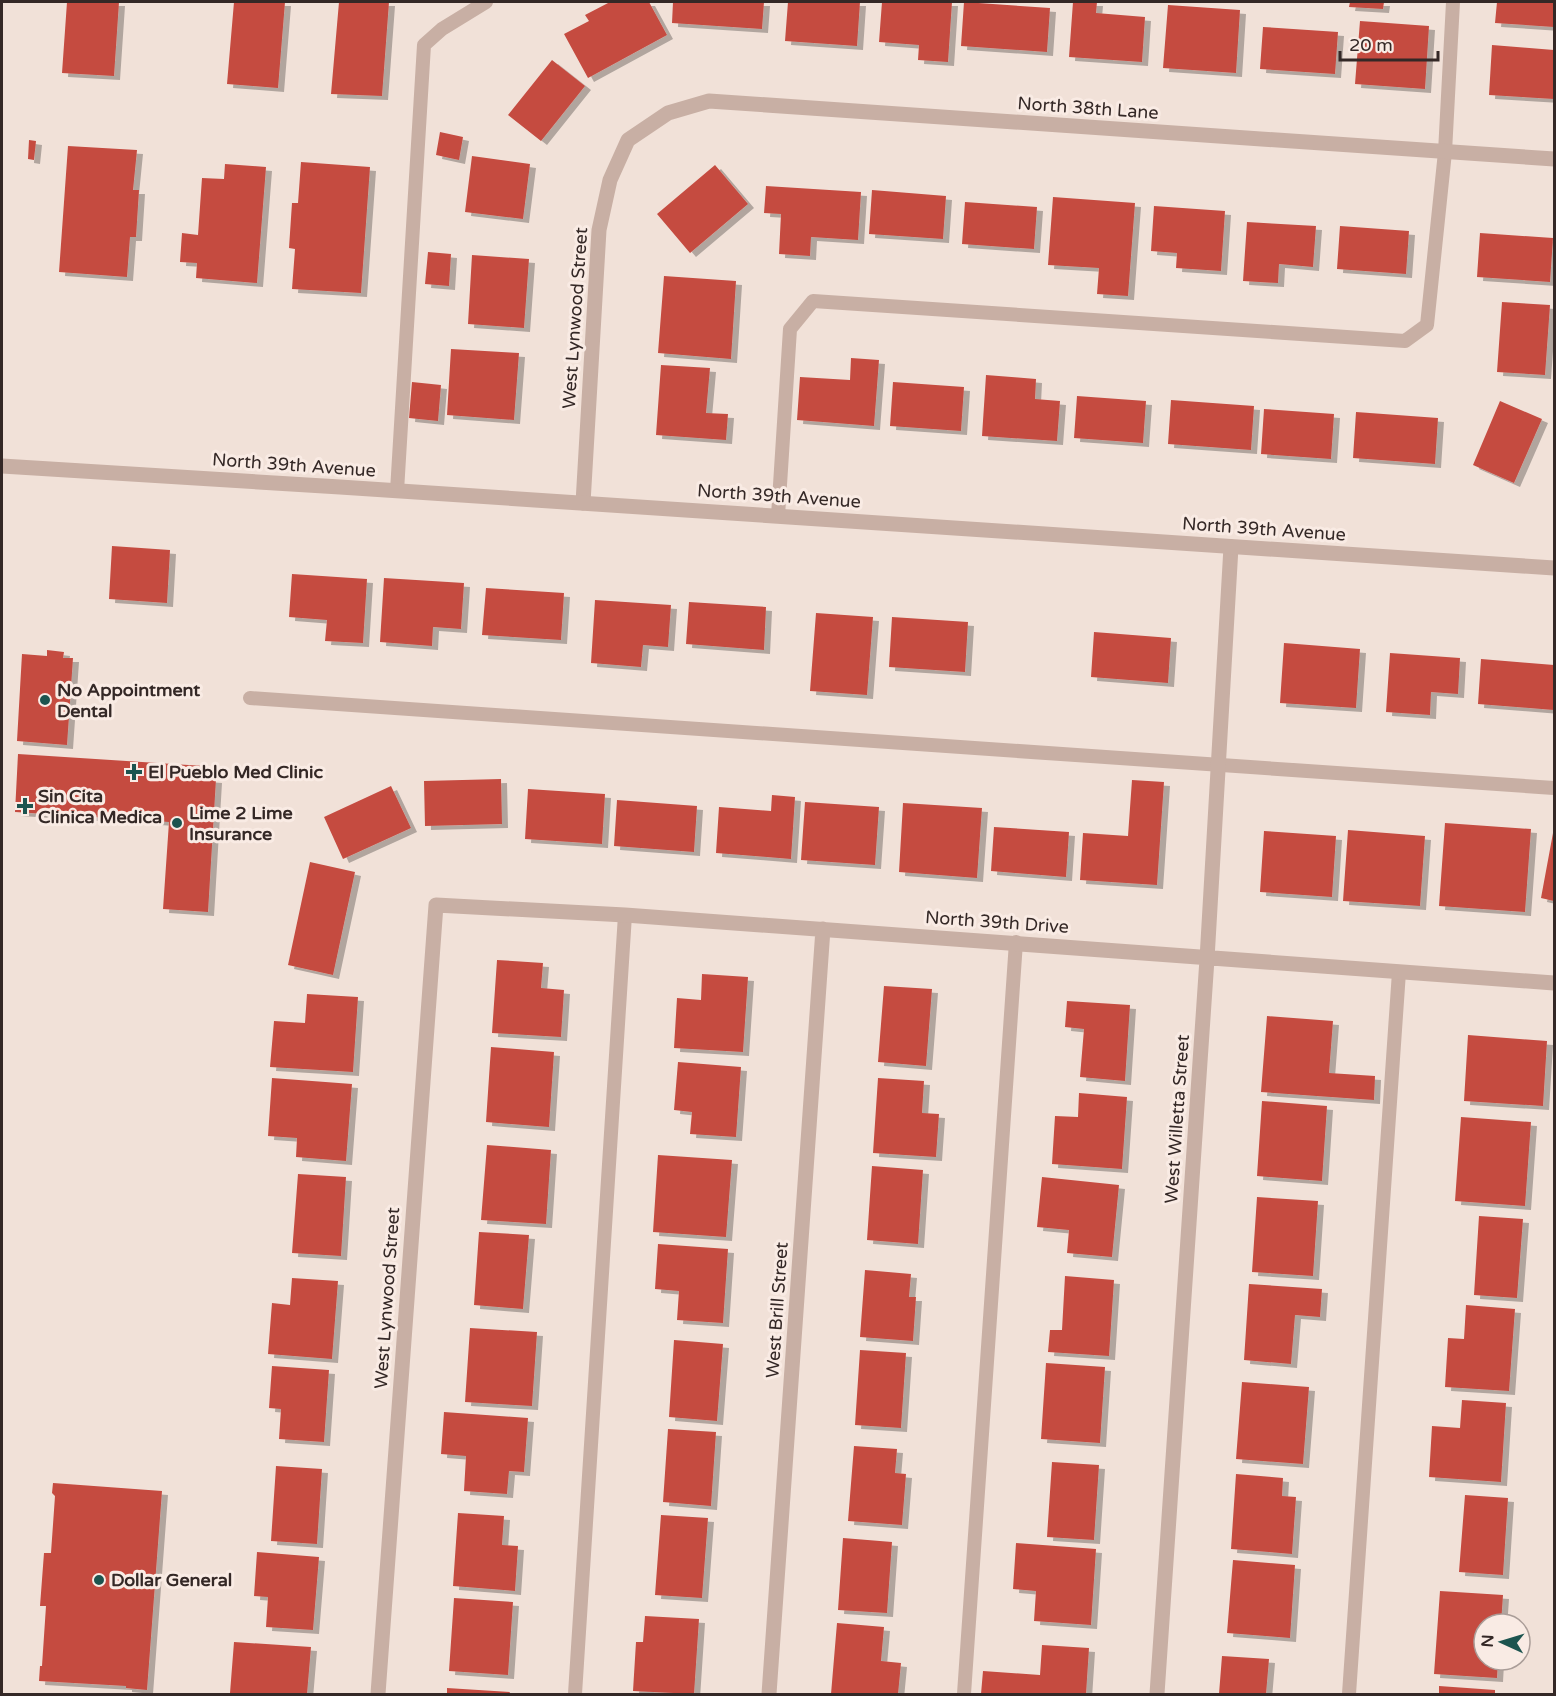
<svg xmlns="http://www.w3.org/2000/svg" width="1556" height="1696" font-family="'Varela Round',sans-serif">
	<defs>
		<filter id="shadow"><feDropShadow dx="6" dy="4" stdDeviation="0" flood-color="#0004"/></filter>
	</defs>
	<rect width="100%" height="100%" fill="#f1e1d8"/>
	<path fill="#c54b41" filter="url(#shadow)" d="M67 2H119L114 76 62 73Z
		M234 2H285L278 88 227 84Z
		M339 2H389L382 96 331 94Z
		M610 2H649L667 35 588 78 564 34 589 21 585 15Z
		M673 2H764L762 29 672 23Z
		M788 2H860L857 46 785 41Z
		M882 2H952L948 62 918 60 919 45 879 42Z
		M964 2 1050 8 1047 52 961 46Z
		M1073 2H1097L1096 13 1145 17 1142 62 1069 57Z
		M1350 2H1384L1383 9 1349 7Z
		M1497 2H1554V27L1495 23Z
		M1168 5 1240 10 1236 73 1163 68Z
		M1360 21 1429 26 1425 89 1355 84Z
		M1263 27 1338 32 1335 74 1260 69Z
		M1492 45 1554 50V99L1489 95Z
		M552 60 585 86 541 141 508 115Z
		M440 132 463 137 459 160 436 155Z
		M29 140 36 141 34 160 28 159Z
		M68 146 137 150 133 190H139L136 237H130L127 277 59 272Z
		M472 156 530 164 523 219 465 212Z
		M301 162 370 167 361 293 292 289 295 249 289 248 292 203H298Z
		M225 164 266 167 257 283 196 278 197 263 180 262 182 233 198 235 202 178 224 179Z
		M715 165 748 204 690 253 657 214Z
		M766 186 861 192 858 240 811 237 810 256 779 254 781 214 764 213Z
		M872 190 946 196 943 239 869 234Z
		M1053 197 1135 203 1128 296 1097 294 1099 268 1048 265Z
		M965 202 1037 207 1034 249 962 244Z
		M1154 206 1225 211 1221 271 1176 268 1177 253 1151 251Z
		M1247 222 1316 226 1313 267 1279 264 1278 283 1243 281Z
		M1340 226 1409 231 1406 274 1337 269Z
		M1480 233 1553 238 1550 282 1477 277Z
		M428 252 451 254 449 286 425 284Z
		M472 255 529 259 524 328 468 324Z
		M664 276 736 281 731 359 658 353Z
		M1502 302 1550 305 1545 375 1497 372Z
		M451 349 519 353 514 420 447 415Z
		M851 358 879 360 874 426 797 420 800 377 850 380Z
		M661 365 710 368 706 413 728 414 726 440 656 435Z
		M986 375 1036 379 1035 399 1060 401 1057 441 982 436Z
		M412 382 441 385 438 421 409 418Z
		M893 382 964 387 961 431 890 426Z
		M1077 396 1146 401 1143 443 1074 438Z
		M1171 400 1254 406 1251 450 1168 444Z
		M1500 401 1542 419 1514 483 1473 465Z
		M1264 409 1334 414 1331 459 1261 454Z
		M1356 412 1438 418 1435 464 1353 458Z
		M112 546 170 550 167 603 109 599Z
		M292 574 367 579 363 643 325 641 327 620 289 617Z
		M384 578 464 583 461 629 433 627 432 646 380 642Z
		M486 588 564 593 561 640 482 635Z
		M595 600 671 605 668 647 643 645 641 667 591 663Z
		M689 602 766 607 764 650 686 644Z
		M816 613 873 617 867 695 810 691Z
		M892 617 968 622 965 672 889 667Z
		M1094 632 1171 638 1168 683 1091 677Z
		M1284 643 1360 649 1356 708 1280 703Z
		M47 650 64 652 63 658H73L67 745 17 741 22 654 47 656Z
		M1390 653 1460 658 1458 694 1431 692 1430 715 1386 712Z
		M1481 659 1554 665V710L1478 704Z
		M18 754 204 766 203 778 216 779 208 912 163 909 169 822 15 812Z
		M501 779 502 824 425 826 424 781Z
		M1132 780 1164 782 1157 885 1080 880 1083 833 1128 836Z
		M391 786 411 828 343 859 324 817Z
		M528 789 605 794 602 844 525 839Z
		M772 795 795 797 791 859 716 853 719 807 771 811Z
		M617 800 697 806 694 852 614 846Z
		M805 802 879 807 875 865 801 860Z
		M903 803 982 808 977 878 899 872Z
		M1445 823 1531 829 1525 912 1439 906Z
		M994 827 1069 832 1066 877 991 871Z
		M1348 830 1425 836 1420 906 1343 901Z
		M1264 831 1336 836 1332 897 1260 892Z
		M1553 833H1554V901L1541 898Z
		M310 862 355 872 333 975 288 965Z
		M497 960 543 963 541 988 564 990 561 1037 492 1033Z
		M702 974 748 977 743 1052 674 1048 677 998 701 1000Z
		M884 986 932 989 926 1066 878 1062Z
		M307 994 358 997 353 1072 270 1067 274 1021 305 1023Z
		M1067 1001 1130 1005 1125 1081 1080 1077 1084 1029 1065 1027Z
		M1267 1016 1333 1021 1329 1073 1375 1076 1374 1100 1261 1092Z
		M1468 1035 1547 1041 1543 1106 1464 1101Z
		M491 1047 554 1052 549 1127 486 1122Z
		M678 1062 741 1067 736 1137 690 1134 692 1112 674 1110Z
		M272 1078 352 1084 346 1161 296 1157 297 1138 268 1136Z
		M878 1078 924 1081 922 1113 939 1114 936 1157 873 1153Z
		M1079 1093 1127 1097 1122 1169 1052 1164 1055 1116 1078 1117Z
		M1262 1101 1327 1106 1322 1181 1257 1176Z
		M1461 1117 1531 1122 1525 1206 1455 1201Z
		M487 1145 551 1150 546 1224 481 1220Z
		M658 1155 732 1160 726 1237 653 1232Z
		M872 1166 923 1170 918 1244 867 1240Z
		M298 1174 346 1177 341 1256 292 1253Z
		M1042 1177 1119 1185 1112 1257 1067 1253 1069 1230 1037 1227Z
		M1257 1197 1318 1201 1313 1276 1252 1272Z
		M1479 1216 1523 1219 1517 1298 1474 1295Z
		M479 1232 529 1235 523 1309 474 1305Z
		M658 1244 728 1249 723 1323 677 1320 679 1291 655 1289Z
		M865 1270 911 1274 909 1297H916L913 1341 860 1337Z
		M1065 1276 1114 1280 1109 1356 1048 1352 1050 1330H1062Z
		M292 1278 338 1281 332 1359 268 1354 272 1303 290 1305Z
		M1249 1284 1322 1289 1320 1317 1295 1315 1291 1364 1244 1360Z
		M1466 1305 1515 1309 1509 1391 1445 1387 1448 1338 1464 1339Z
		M470 1328 537 1332 532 1406 465 1402Z
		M674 1340 723 1344 717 1421 669 1417Z
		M860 1350 906 1353 901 1428 855 1425Z
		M1046 1363 1105 1367 1100 1443 1041 1439Z
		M272 1366 329 1370 324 1442 279 1439 281 1409 269 1408Z
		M1242 1382 1309 1387 1303 1464 1236 1459Z
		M1462 1400 1506 1403 1501 1482 1429 1477 1432 1426 1460 1428Z
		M444 1412 528 1418 524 1472 509 1471 507 1494 464 1491 466 1456 441 1454Z
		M668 1429 716 1432 711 1506 663 1502Z
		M854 1446 897 1449 895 1473 906 1474 902 1525 848 1521Z
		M1052 1462 1099 1465 1094 1540 1047 1537Z
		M276 1466 322 1469 317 1544 271 1541Z
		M1236 1474 1283 1478 1282 1496 1296 1497 1292 1554 1231 1549Z
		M53 1483 162 1491 147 1690 126 1688V1686L39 1681 40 1666H42L46 1606H40L44 1553H51L55 1496 52 1493Z
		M1465 1495 1508 1498 1503 1575 1459 1572Z
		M458 1513 504 1516 502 1545 518 1546 515 1591 453 1586Z
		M661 1515 708 1518 702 1598 655 1595Z
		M843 1538 892 1542 887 1613 838 1610Z
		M1016 1543 1096 1549 1091 1625 1034 1621 1036 1591 1013 1589Z
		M257 1552 319 1557 313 1630 266 1627 268 1597 254 1596Z
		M1233 1560 1295 1565 1290 1638 1227 1633Z
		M1440 1591 1503 1595 1501 1624H1484V1660H1498L1497 1678 1434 1674Z
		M454 1598 513 1602 508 1675 449 1671Z
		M645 1616 699 1619 694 1694 633 1691 636 1642H643Z
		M837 1623 884 1627 881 1661 901 1663 898 1694H831Z
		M234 1642 311 1647 307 1694 230 1693Z
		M1042 1645 1089 1648 1086 1694H981L983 1671 1040 1675Z
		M1222 1656 1269 1659 1266 1694H1219Z
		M1439 1686 1495 1690V1694H1439Z
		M447 1688 510 1692 509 1694H447Z"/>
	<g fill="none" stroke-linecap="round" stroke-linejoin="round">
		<path stroke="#c8afa4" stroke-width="14" d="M397 491 424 45 442 29 486 2
			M778 516 790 329 813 301 1405 341 1427 325 1445 152 1453 2
			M250 698 1554 788
			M575 1694 625 915
			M964 1694 1016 942
			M1349 1694 1399 972"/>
		<path stroke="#c8afa4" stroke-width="15" d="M583 503 599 230 610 180 628 140 668 113 709 101 1554 159
			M378 1694 436 905 625 915 1554 983
			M769 1694 823 929
			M1157 1694 1207 959 1231 547"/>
		<path stroke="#c8afa4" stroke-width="15" d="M2 466 340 487 1554 568"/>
	</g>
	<g fill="#1c544f" stroke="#f9ebe4" stroke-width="2">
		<circle cx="45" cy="700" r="6"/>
		<path d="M131 763h6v6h6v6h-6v6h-6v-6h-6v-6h6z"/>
		<path d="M22 797h6v6h6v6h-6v6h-6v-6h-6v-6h6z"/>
		<circle cx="177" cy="823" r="6"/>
		<circle cx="99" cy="1580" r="6"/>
	</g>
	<g text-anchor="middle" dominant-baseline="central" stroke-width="6" stroke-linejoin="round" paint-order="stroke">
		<g font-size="18" fill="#342826" stroke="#f9ebe4">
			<text transform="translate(1088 108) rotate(4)">North 38th Lane</text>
			<text transform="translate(575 318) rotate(-86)">West Lynwood Street</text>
			<text transform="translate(294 465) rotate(4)">North 39th Avenue</text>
			<text transform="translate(779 496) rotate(4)">North 39th Avenue</text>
			<text transform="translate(1264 529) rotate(4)">North 39th Avenue</text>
			<text transform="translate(997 922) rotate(4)">North 39th Drive</text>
			<text transform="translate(1177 1119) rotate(-86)">West Willetta Street</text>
			<text transform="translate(387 1298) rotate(-86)">West Lynwood Street</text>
			<text transform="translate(777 1310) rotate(-86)">West Brill Street</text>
		</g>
		<g font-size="18" font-weight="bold" fill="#342826" stroke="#f9ebe4" text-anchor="start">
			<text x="57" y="690">No Appointment<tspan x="57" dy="21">Dental</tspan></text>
			<text x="148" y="772">El Pueblo Med Clinic</text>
			<text x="38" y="796">Sin Cita<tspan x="38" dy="21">Clinica Medica</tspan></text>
			<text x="189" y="813">Lime 2 Lime<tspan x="189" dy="21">Insurance</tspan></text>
			<text x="111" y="1580">Dollar General</text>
		</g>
	</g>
	<rect width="1556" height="1696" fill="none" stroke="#342826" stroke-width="6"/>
	<g transform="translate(1502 1642) rotate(274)"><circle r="28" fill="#f9ebe4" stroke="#aa9d98" stroke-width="1.5"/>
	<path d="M0-4.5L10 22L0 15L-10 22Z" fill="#1c544f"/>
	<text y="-9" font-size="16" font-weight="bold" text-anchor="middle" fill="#342826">N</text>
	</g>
	<path d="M1340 51v9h98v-9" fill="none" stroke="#342826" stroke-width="3"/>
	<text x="1349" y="51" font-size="18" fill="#342826" stroke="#f9ebe4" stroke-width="4.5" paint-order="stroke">20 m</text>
</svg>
